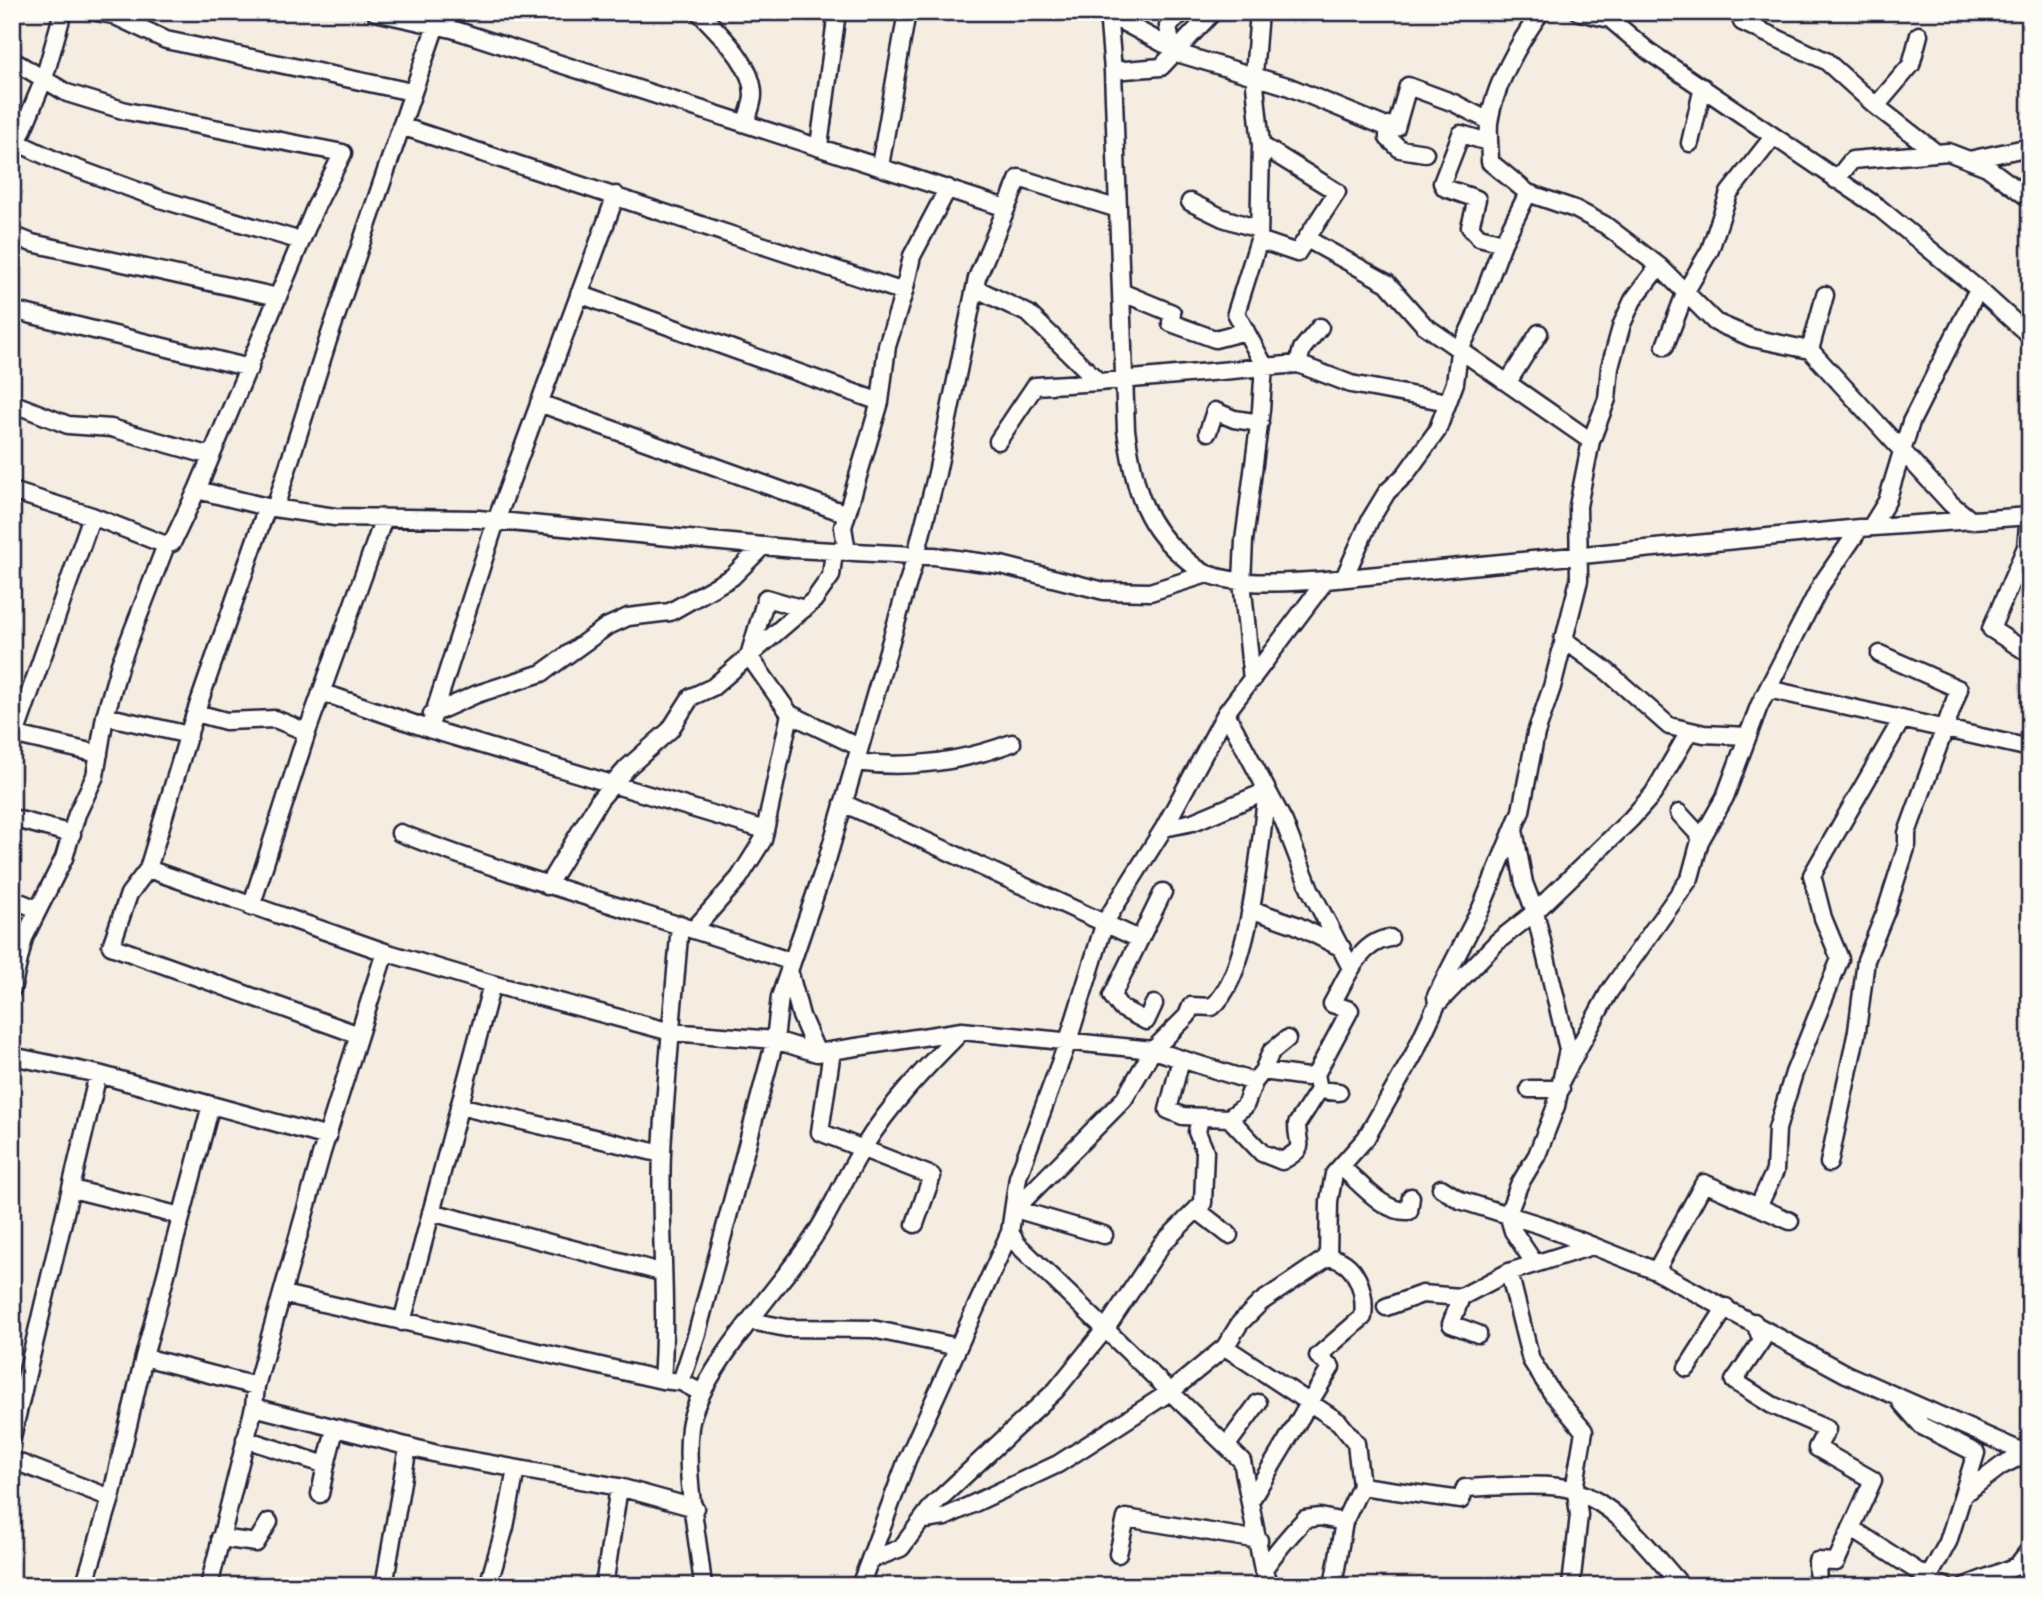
<svg xmlns="http://www.w3.org/2000/svg" width="2042" height="1598" font-family="Sriracha,sans-serif">
	<rect width="100%" height="100%" fill="#f5ede1"/>
	<filter id="ink" filterUnits="userSpaceOnUse"><feTurbulence type="fractalNoise" baseFrequency=".0143" numOctaves="2"/><feDisplacementMap in="SourceGraphic" scale="14" xChannelSelector="R" yChannelSelector="G"/><feConvolveMatrix kernelMatrix="1 2 1 2 8 2 1 2 1" color-interpolation-filters="sRGB"/></filter>
	<g filter="url(#ink)">
		<path fill="#ebdac6" d="M2030 1563V1586H1992V1583Z"/>
		<g fill="none" stroke-linecap="round" stroke-linejoin="round">
			<defs>
				<path id="minor" d="M96 12 113 15 166 40 412 92
					M375 12 452 29 1006 208
					M699 12C719 34 753 63 753 95 753 104 748 114 746 122
					M1108 12 1113 71 1126 430C1133 479 1141 522 1181 555 1189 562 1197 570 1207 574 1245 587 1287 582 1326 580L1860 528 2030 516
					M1541 12C1519 42 1494 86 1489 123 1488 137 1490 149 1490 162L1528 193 1575 209 1605 225 1659 266 1715 322 1752 338 1810 350 1951 504 1972 521
					M1579 12 1610 19 1648 51 1878 207 1978 289 2030 336
					M1748 12 1742 22 1826 61 1876 106 1934 151
					M1108 14 1164 44H1171L1177 53 1287 86 1384 126 1396 128 1408 86 1454 103 1489 121
					M1171 44 1168 26 1183 12
					M12 60 67 93 126 111 343 153 315 208 197 490
					M1113 71 1161 67 1213 12
					M1876 106 1911 65 1919 35
					M1388 125V138L1400 149 1425 153
					M401 126 904 292
					M12 140 59 162 160 199 301 241
					M1488 142 1461 134 1442 183 1445 188 1477 199 1470 227 1479 237 1503 243
					M1690 143 1703 87
					M819 146 837 12
					M12 156 44 79 63 12
					M1969 160 2030 147
					M880 166 907 12
					M1836 180 1852 160 1948 152 1987 167 2030 199
					M1190 202 1223 218 1258 229
					M12 235 32 243 278 297
					M1307 239 1387 283 1424 325 1591 441
					M1259 240 1297 253 1337 192 1261 145
					M975 288 1029 314 1099 382 1298 364 1351 384 1448 402
					M1121 292 1172 313 1171 323 1215 339 1246 331
					M579 294 880 402
					M12 310 250 368
					M1665 346 1686 291 1710 250 1729 193 1773 137
					M1810 350 1825 295
					M1298 364 1302 349 1320 327
					M1508 382 1539 333
					M12 403 68 425 111 428 211 456
					M539 403 847 514
					M1208 432 1215 411 1234 419 1260 423
					M998 441 1035 386 1099 382
					M12 491 92 516 166 545 172 543 197 490 267 507 335 517 478 519 795 549 934 556 1001 565 1104 591 1150 592 1207 574
					M267 507 192 723 148 869 129 894 111 946 359 1035
					M275 508 328 340 435 28 449 12
					M2029 516 2026 547 1991 629 2030 654
					M1871 527 1887 501 1911 422 1978 289
					M847 552 843 527 880 402 887 346 904 292 912 256 948 188
					M1344 578 1370 520 1387 492 1405 475 1437 431 1455 383 1459 352 1474 320 1503 243 1528 193
					M1563 639 1608 672 1669 726 1704 734 1748 736
					M1252 680 1242 581 1244 541 1261 410 1264 365 1236 313 1259 240 1261 145 1254 75 1259 12
					M1768 689 2030 748
					M321 692 429 729 765 830
					M196 713 226 721 275 719 307 732 384 518
					M1226 713 1284 822 1310 889 1351 968
					M432 714 477 694 542 673 606 627 628 617 670 612 732 577 763 546
					M790 714 859 747
					M105 716 189 735
					M429 729 496 521 616 195
					M12 734 99 754
					M15 735 92 516
					M855 762C908 769 961 762 1012 743
					M843 803 1139 939
					M1679 813 1701 837
					M12 818 72 834
					M1164 828 1193 822 1267 791
					M1514 830 1524 883 1535 912 1568 1049 1556 1106 1537 1155 1519 1185 1508 1214 1513 1231 1535 1264
					M400 833C528 883 661 917 792 962
					M148 869 385 952 492 984
					M547 886 600 799 627 768 670 730 691 697 713 687 814 600 831 576 834 551
					M12 899 37 909
					M251 907 307 732
					M1250 909 1296 925 1342 948
					M680 924C674 999 666 1076 662 1152 659 1228 668 1303 662 1380L681 1382
					M694 929 739 878 763 840 790 714 749 656 766 598 804 609
					M789 970 801 1016 817 1053
					M12 989 24 938 64 858 77 814 95 776 105 716 120 664 166 545
					M1154 1004 1146 1021 1121 1008 1112 996 1163 892
					M1437 1004 1436 996 1481 908 1521 811 1536 733 1552 687 1579 580 1578 506 1591 441 1607 399 1610 367 1622 324 1633 300 1659 266
					M832 1051 820 1132 932 1176 915 1224
					M12 1056 98 1074 328 1137
					M1181 1059 1168 1110 1183 1116 1229 1118 1262 1153 1282 1161C1308 1146 1297 1148 1297 1124L1319 1090 1316 1074 1350 1010 1332 1004C1346 979 1359 942 1390 938
					M1263 1071 1271 1052 1287 1039
					M1563 1077 1609 992 1690 878 1700 841 1725 797 1759 706 1821 585 1860 528
					M1529 1089H1561
					M1319 1090 1339 1092
					M459 1106 662 1154
					M1229 1118 1245 1106 1254 1082 1263 1071 1307 1077 1316 1074
					M1829 1163 1857 1031 1866 960 1886 911 1907 845V833L1959 689 1880 654
					M1341 1167C1360 1182 1383 1213 1409 1211L1411 1197
					M1441 1188 1460 1200 1540 1225 1656 1271 1846 1374 2030 1455
					M72 1189 181 1216
					M1758 1207 1775 1171 1777 1129 1794 1073 1840 959 1823 918 1812 875 1902 719
					M1197 1210 1229 1235
					M431 1212 661 1272
					M1010 1232 1017 1244 1242 1461 1263 1570 1270 1586
					M1104 1235 1015 1209 1124 1099 1153 1050 1187 1016 1191 1006 1212 1007C1251 975 1260 842 1267 791
					M1328 1257 1329 1201 1334 1174 1366 1138 1413 1056 1437 1004 1498 941 1535 912 1631 819 1653 794 1689 732
					M1656 1271 1704 1183 1790 1221
					M1509 1272 1531 1360 1552 1393 1584 1431 1574 1490
					M283 1294 662 1380
					M1461 1297 1451 1324 1478 1334
					M1386 1307 1422 1294 1461 1297 1509 1272 1592 1246
					M751 1321 786 1328 872 1329 958 1347
					M402 1322 492 984 671 1032 775 1040 817 1053 962 1031 1153 1050 1254 1082
					M1754 1322 1762 1340 1734 1381 1772 1405 1827 1429 1817 1448 1873 1480 1836 1562 1817 1561 1818 1586
					M1225 1347 1339 1422 1356 1443 1361 1486 1344 1522 1333 1586
					M144 1357 256 1386
					M1687 1368 1726 1307
					M702 1393 681 1382 697 1333 775 1040 780 997 827 860 916 555 937 473 977 278 1019 178 1118 209
					M1901 1402 1922 1426 1976 1453 1948 1542 1930 1575 1934 1582 1945 1586
					M254 1407 441 1455 619 1487 695 1508
					M12 1437 98 1074
					M245 1439 326 1465 335 1429
					M1227 1445 1258 1403
					M12 1460 111 1498
					M1361 1486 1461 1500 1465 1488C1491 1487 1550 1482 1573 1490 1620 1506 1650 1551 1682 1586
					M320 1494 326 1465
					M1964 1494 2001 1466 2027 1453
					M925 1520 945 1517 1058 1464 1170 1392 1225 1347 1240 1323 1261 1302 1328 1257C1357 1261 1366 1292 1363 1317L1318 1356 1331 1367 1251 1500
					M1851 1528 1934 1582
					M220 1538 256 1543 269 1522
					M1118 1554 1126 1518 1259 1540
					M870 1560 901 1548 933 1505 1056 1390 1107 1327 1162 1244 1203 1203 1205 1151 1197 1132 1200 1118
					M1263 1570C1276 1551 1289 1536 1305 1519L1320 1517 1344 1522
					M84 1586 111 1498 144 1357 211 1105
					M209 1586 254 1407 256 1386 322 1152 385 952
					M384 1586 408 1447
					M488 1586 505 1527 516 1469
					M604 1586 619 1487
					M703 1586C698 1536 684 1476 690 1427 697 1375 780 1286 811 1241 831 1212 844 1178 863 1148 890 1104 926 1067 962 1031
					M860 1586 907 1460 1010 1232 1018 1177 1068 1041 1105 922 1164 828 1226 713 1326 580
					M1571 1586 1579 1515 1576 1492
					M1965 1586 2017 1566 2030 1549"/>
			</defs>
			<use href="#minor" stroke="#22223b" stroke-width="21"/>
			<use href="#minor" stroke="#fdfcf7" stroke-width="16"/>
		</g>
	</g>
	<rect width="2042" height="1598" fill="none" stroke="#fdfcf7" stroke-width="42"/>
	<rect x="21" y="21" width="2000" height="1556" fill="none" stroke="#22223b" stroke-width="2.5" filter="url(#ink)"/>
</svg>
